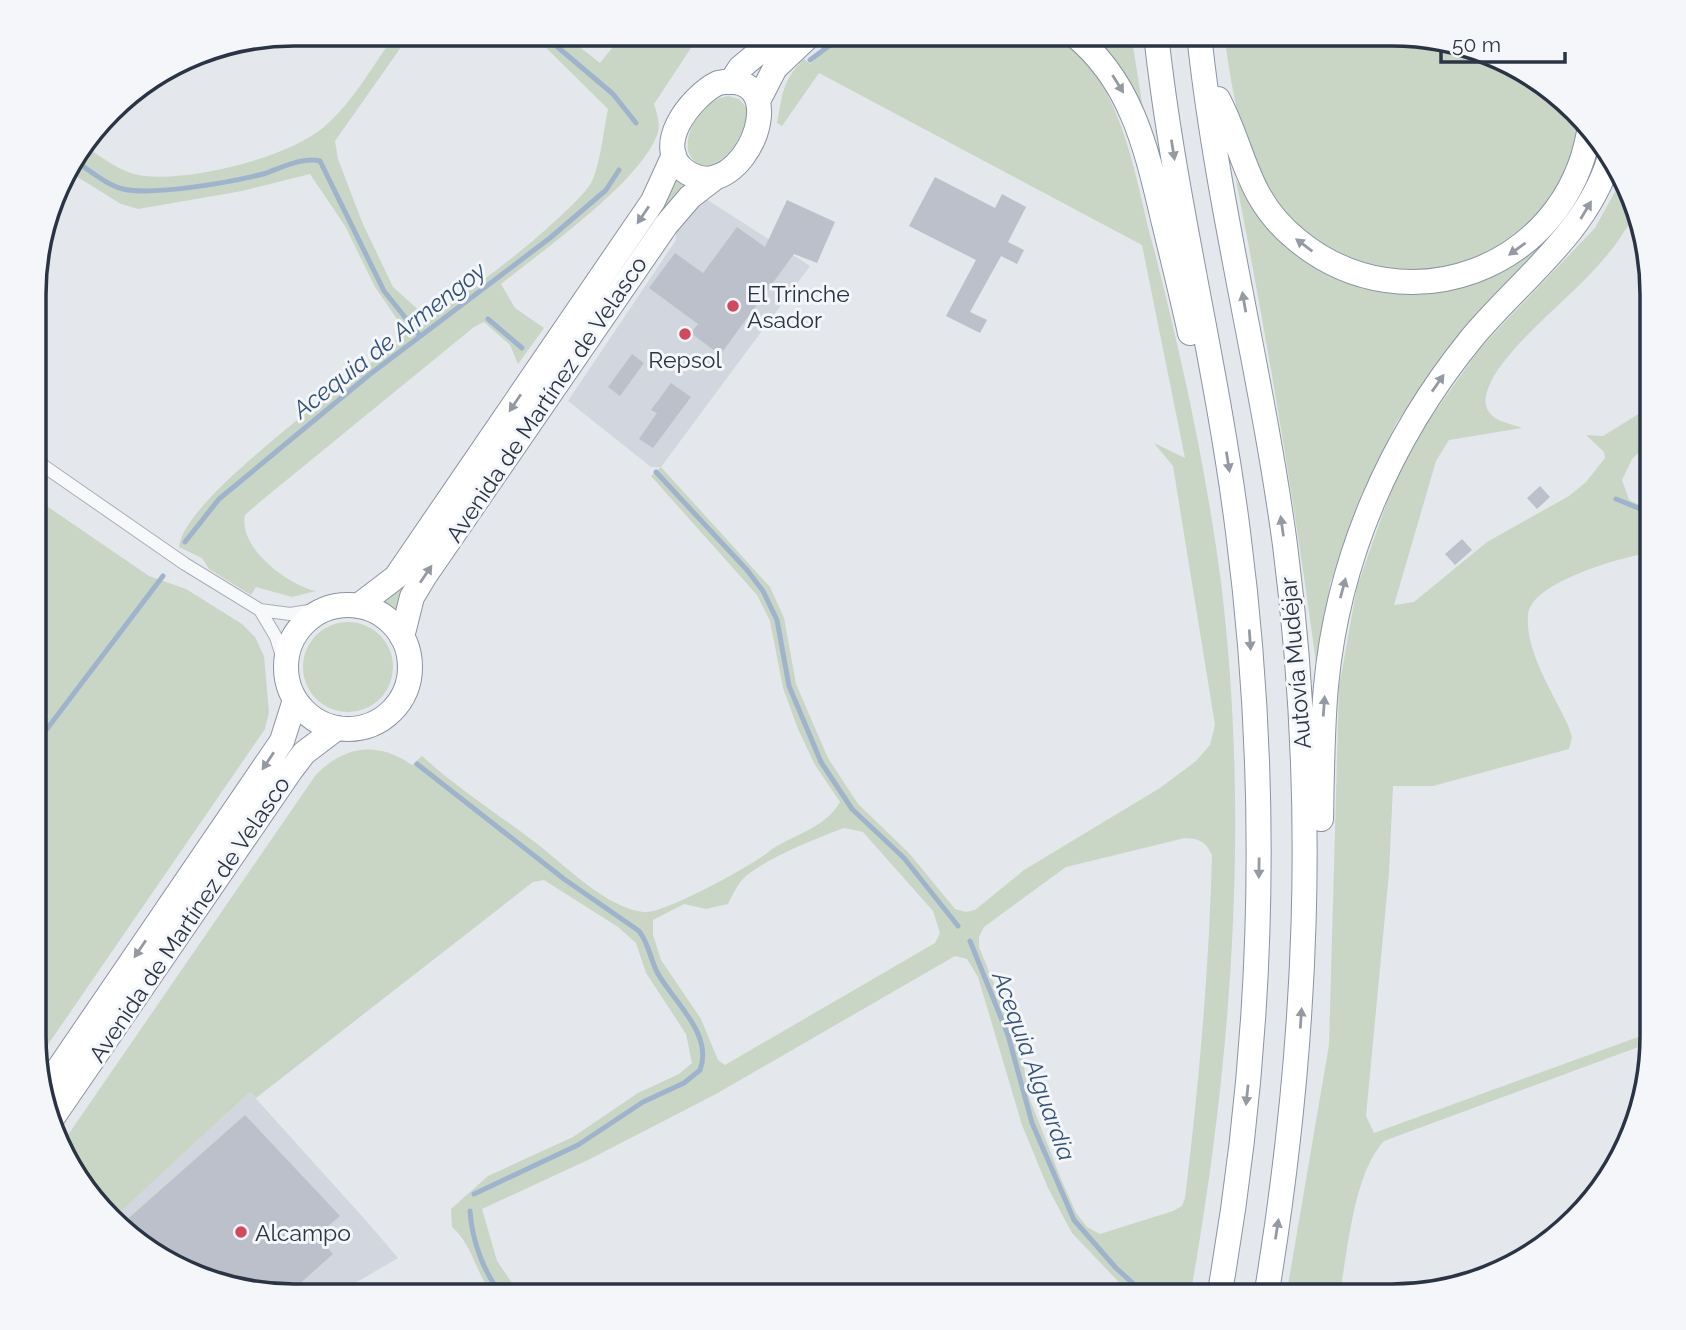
<svg xmlns="http://www.w3.org/2000/svg" width="1686" height="1330" font-family="Raleway,sans-serif">
	<rect width="100%" height="100%" fill="#e4e7ec"/>
	<path fill="#d2d6de" d="M706 199 810 266 661 467H651L568 401 676 240V229Z
		M250 1092 369 1224 398 1258 333 1296H277L194 1277 122 1232 112 1220Z"/>
	<path fill="#c9d6c5" fill-rule="evenodd" d="M396 33H411L335 141 338 159 362 222 393 287 422 313C453 312 574 211 591 183 600 167 604 128 608 109L531 33H562L600 63 624 33H684L692 39 693 45 654 104C657 113 661 126 657 135 640 182 542 251 501 284L515 308 544 328 518 364 510 345 484 322 474 327 261 501 245 515C238 548 288 585 316 591L292 597 256 587 251 595 209 569 202 558 179 547C183 499 345 385 387 350L397 339 400 329 397 319 375 287 345 226 310 174 242 191 138 209 121 204 66 170 83 145C102 157 122 174 145 176 193 181 287 158 324 127 353 102 374 64 396 33Z
		M850 34C879 34 1039 28 1054 36 1122 75 1134 173 1152 242 1181 353 1206 468 1221 582 1250 820 1232 1062 1190 1297H1133L1072 1233 1048 1188 1022 1125 978 977 967 959 955 956 716 1094 590 1159 482 1209 497 1261 521 1296H493C476 1274 473 1245 452 1227L451 1209 488 1176 573 1137 638 1093 679 1074 692 1063 686 1034 646 973 636 943 618 927 544 880 533 882 256 1098 250 1092 112 1220 59 1148 315 776C344 745 378 741 412 765L422 756C458 789 498 814 536 843 566 866 605 907 643 912 662 915 749 867 767 853 791 834 824 830 840 802L815 765 798 729 783 688 770 621 757 595 651 476 661 467 770 587 784 618 796 684 828 758 858 804 909 853 955 909 966 912 975 910 1024 870 1160 788 1196 761 1210 745 1215 725 1173 466 1154 443 1185 458 1142 245 819 73 782 126 777 123C783 94 781 82 804 59L810 64 826 49ZM844 828 863 832 933 911 940 933 935 943 725 1065 718 1060 701 1019 661 960 653 935V920L684 904 706 909 728 904C732 896 736 887 742 880 759 861 819 837 844 828ZM1185 838C1200 839 1205 841 1212 855 1209 970 1199 1084 1185 1198L1182 1206 1173 1211 1100 1234 1087 1227 1076 1213 1061 1179 1029 1097 1021 1050 979 947V937L984 927 1066 867Z
		M1089 34H1131L1143 109Z
		M1224 34C1344 34 1504 13 1583 124 1576 143 1569 178 1558 194 1550 206 1518 241 1506 247 1426 290 1326 271 1273 196 1240 148 1232 90 1224 34Z
		M728 96 739 99 746 107C753 135 705 193 688 151 685 128 704 100 728 96Z
		M1597 143 1603 152 1590 191 1434 371 1396 423 1354 517 1330 584 1317 670C1295 505 1268 343 1236 180L1254 209 1291 249 1469 284 1518 262 1558 225 1587 177Z
		M676 173 689 183 401 594 395 611 382 603 399 589 664 204Z
		M1622 179C1629 188 1639 200 1635 212 1633 220 1626 228 1622 235 1589 285 1538 317 1502 364 1493 376 1479 399 1489 412 1496 422 1512 424 1522 428L1449 440 1436 461 1394 605 1414 602 1487 542 1569 496 1586 482 1605 458 1604 452 1586 435 1603 436 1653 405V439L1632 459 1622 480 1629 500 1653 511V552C1625 556 1530 582 1528 615 1525 651 1553 693 1568 725L1572 737 1569 749 1433 786H1393L1389 873 1366 1116 1374 1133 1652 1032V1042L1384 1141C1353 1174 1348 1252 1339 1297H1286L1329 1045 1339 687 1357 587 1395 479 1419 434 1481 347 1595 228Z
		M35 498 149 576 186 589 242 624 255 637 264 656 269 712 265 729 36 1062 35 734 49 716 35 700Z
		M303 667a45 45 0 1 1 90 0a45 45 0 1 1-90 0Z"/>
	<g fill="none" stroke-linecap="round" stroke-linejoin="round">
		<path stroke="#9fb4cc" stroke-width="5" d="M541 33 613 94 636 123
			M810 60 845 34
			M72 159C87 168 106 185 123 189 154 196 231 182 263 174 279 169 303 156 320 161L384 291 420 336
			M488 319 522 348
			M656 472 747 570 763 591 777 620 789 686 821 762 852 809 904 858 958 926
			M1616 499 1653 514
			M185 542 219 499 369 375 550 238 606 190 619 170
			M34 746 163 576
			M417 764 564 879 639 931C649 944 650 958 657 972 672 1000 714 1034 700 1070L684 1083 643 1102 578 1145 474 1194
			M970 941 1008 1035 1032 1123 1074 1220 1116 1268 1148 1297
			M470 1211C472 1241 484 1274 503 1296"/>
	</g>
	<path fill="#bbc0ca" d="M935 177 995 208 1002 194 1026 207 1008 242 1024 250 1017 264 1001 256 970 312 987 320 980 333 946 316 976 260 909 226Z
		M787 200 835 222 817 263 794 254 720 355 691 333 698 324 649 288 675 253 703 273 737 227 765 247Z
		M632 354 644 363 620 396 608 387Z
		M671 383 691 397 653 448 639 439 657 413 651 410Z
		M1540 486 1550 497 1537 509 1527 498Z
		M1462 539 1472 550 1455 565 1445 554Z
		M245 1115 340 1216 326 1228 332 1237 324 1244 333 1254 286 1296 194 1277 142 1245 122 1224Z"/>
	<g fill="none" stroke-linecap="round" stroke-linejoin="round">
		<defs>
			<path id="street" d="M35 460 185 564 260 610 290 614 334 607
				M260 610 276 637 286 669"/>
			<path id="highway" d="M1073 34C1133 82 1147 152 1164 223 1173 260 1182 296 1190 333
				M1156 34C1174 201 1217 365 1238 532 1271 787 1264 1044 1219 1297
				M1199 34C1217 205 1262 374 1285 545 1318 801 1308 1043 1266 1297
				M731 82 740 68 782 33
				M718 83C786 70 759 167 713 178 704 180 695 177 688 173 649 149 691 96 718 83Z
				M1218 99C1246 152 1245 198 1297 240 1405 329 1565 269 1589 132
				M758 101 775 68 812 33
				M286 667a62 62 0 1 1 124 0a62 62 0 1 1-124 0Z
				M358 606 396 577 653 201 674 155
				M402 637 412 597 424 577 666 225 690 197 716 177
				M1321 819C1322 774 1322 730 1326 686 1338 558 1390 439 1471 339 1519 281 1586 234 1609 160
				M44 1090 282 741 295 700
				M51 1120 291 770 304 753 337 728"/>
		</defs>
		<use href="#street" stroke="#a9aeb7" stroke-width="14"/>
		<use href="#highway" stroke="#8b94a3" stroke-width="26"/>
		<use href="#street" stroke="#f7f8fa" stroke-width="12"/>
		<use href="#highway" stroke="#fff" stroke-width="24"/>
	</g>
	<defs><path id="oneway-solid" d="M-6-.8H1V-3.2L6.5 0L1 3.2V.8H-6Z" transform="scale(1.75)"/></defs>
	<g fill="#959aa2">
		<use href="#oneway-solid" transform="translate(1118 84) rotate(58)"/>
		<use href="#oneway-solid" transform="translate(1173 150) rotate(81)"/>
		<use href="#oneway-solid" transform="translate(1586 210) rotate(-59)"/>
		<use href="#oneway-solid" transform="translate(643 215) rotate(124)"/>
		<use href="#oneway-solid" transform="translate(1304 245) rotate(-143)"/>
		<use href="#oneway-solid" transform="translate(1517 249) rotate(144)"/>
		<use href="#oneway-solid" transform="translate(1244 302) rotate(-100)"/>
		<use href="#oneway-solid" transform="translate(1438 383) rotate(-55)"/>
		<use href="#oneway-solid" transform="translate(515 403) rotate(124)"/>
		<use href="#oneway-solid" transform="translate(1228 462) rotate(81)"/>
		<use href="#oneway-solid" transform="translate(1282 526) rotate(-98)"/>
		<use href="#oneway-solid" transform="translate(426 574) rotate(-56)"/>
		<use href="#oneway-solid" transform="translate(1343 588) rotate(-75)"/>
		<use href="#oneway-solid" transform="translate(1250 640) rotate(86)"/>
		<use href="#oneway-solid" transform="translate(1324 706) rotate(-86)"/>
		<use href="#oneway-solid" transform="translate(268 761) rotate(124)"/>
		<use href="#oneway-solid" transform="translate(1259 868) rotate(91)"/>
		<use href="#oneway-solid" transform="translate(140 949) rotate(124)"/>
		<use href="#oneway-solid" transform="translate(1301 1018) rotate(-86)"/>
		<use href="#oneway-solid" transform="translate(1247 1095) rotate(96)"/>
		<use href="#oneway-solid" transform="translate(1277 1229) rotate(-81)"/>
	</g>
	<g fill="#d1495b" stroke="#f4f6f9" stroke-width="2.5">
		<circle cx="733" cy="306" r="7"/>
		<circle cx="685" cy="334" r="7"/>
		<circle cx="241" cy="1232" r="7"/>
	</g>
	<g text-anchor="middle" dominant-baseline="central" stroke-width="6" stroke-linejoin="round" paint-order="stroke">
		<g font-size="23" fill="#2b3445" stroke="#f4f6f9" text-anchor="start">
			<text x="747" y="293">El Trinche<tspan x="747" dy="26">Asador</tspan></text>
			<text x="685" y="359" text-anchor="middle">Repsol</text>
			<text x="255" y="1232">Alcampo</text>
		</g>
		<g font-size="23" fill="#2b3445" stroke="#f4f6f9">
			<text transform="translate(546 399) rotate(-56)">Avenida de Martínez de Velasco</text>
			<text transform="translate(1295 663) rotate(-95)">Autovía Mudéjar</text>
			<text transform="translate(189 919) rotate(-56)">Avenida de Martínez de Velasco</text>
		</g>
		<g font-size="24" font-style="italic" fill="#34527a" stroke="#f4f6f9">
			<text transform="translate(389 340) rotate(-38)">Acequia de Armengoy</text>
			<text transform="translate(1034 1066) rotate(70)">Acequia Alguardia</text>
		</g>
	</g>
	<path d="M0 0H1686V1330H0ZM294 46H1392A248 248 0 0 1 1640 294V1036A248 248 0 0 1 1392 1284H294A248 248 0 0 1 46 1036V294A248 248 0 0 1 294 46Z" fill="#f4f6f9" fill-rule="evenodd"/>
	<path fill="none" stroke="#2b3445" stroke-width="3.5" d="M294 46H1392A248 248 0 0 1 1640 294V1036A248 248 0 0 1 1392 1284H294A248 248 0 0 1 46 1036V294A248 248 0 0 1 294 46Z"/>
	<path d="M1441 52v10h124v-10" fill="none" stroke="#2b3445" stroke-width="3.5"/>
	<text x="1452" y="52" font-size="21" fill="#2b3445" stroke="#f4f6f9" stroke-width="5" paint-order="stroke">50 m</text>
</svg>
